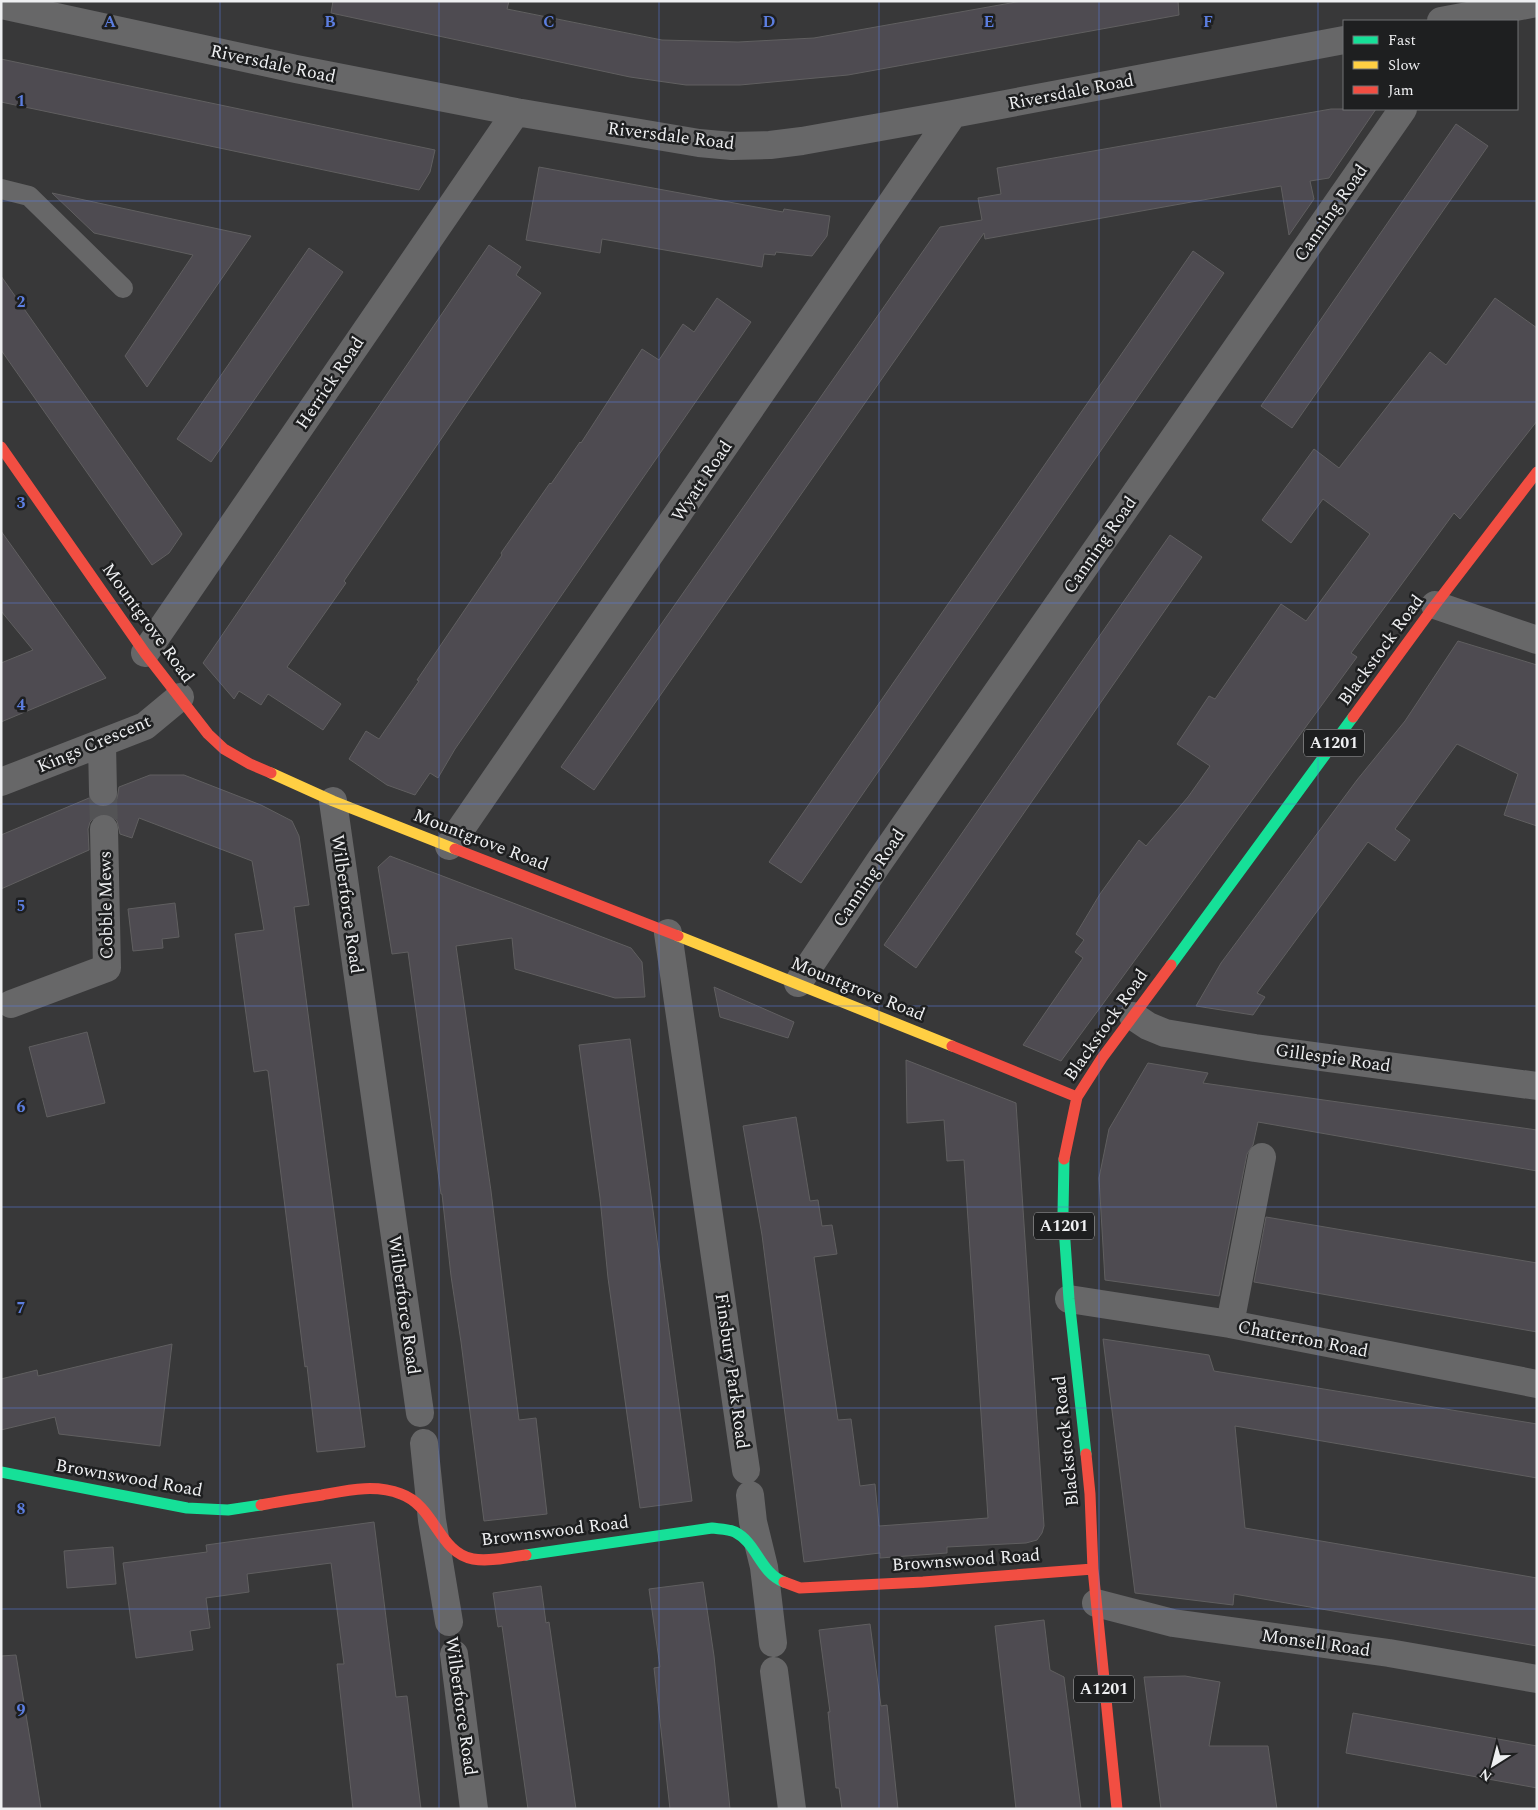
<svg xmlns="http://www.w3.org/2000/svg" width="1538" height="1810" font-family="Spectral,serif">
	<rect width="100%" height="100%" fill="#383839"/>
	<path fill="#4e4b51" stroke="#605f60" d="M333 1H509L507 9 662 40 738 42 814 38 1022 1H1178L1179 15 848 75 740 85H686L630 77 331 13Z
		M1 59 435 150 430 172 419 190 1 102Z
		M1331 109H1376L1329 178 1310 181 1314 199 1289 235 1281 186 985 239 984 233 594 790 561 767 940 227 982 220 978 198 1001 194 997 168Z
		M1456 124 1488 146 1292 428 1261 406Z
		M539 167 783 212 784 209 830 216 827 236 812 256 776 252 775 255 764 254 762 267 602 239 600 253 526 240Z
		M52 193 251 236 147 387 125 356 193 255 94 233Z
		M489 245 521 267 516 275 541 293 344 581 346 583 287 667 341 704 323 730 268 694 261 705 239 691 234 699 203 663Z
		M309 248 343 272 211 462 177 439Z
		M1193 251 1224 273 801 883 769 862Z
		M1 276 182 534 169 553 152 565 1 350Z
		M717 298 751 322 455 749 438 778 430 773 415 795 387 785 349 759 366 731 379 739 419 681 417 680 502 555 501 553 550 483 551 484 580 442 581 443 642 349 659 360 683 324 694 332Z
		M1495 298 1537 328V421L1460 519 1454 513 1351 653 1357 657 1061 1061 1023 1045 1083 958 1075 952 1084 940 1076 934 1100 894 1139 840 1146 846 1188 797 1210 766 1177 744 1209 696 1215 699 1281 604 1306 621 1370 534 1323 499 1291 543 1262 520 1314 449 1339 468 1430 352 1446 365Z
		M1 531 106 678 1 722V663L33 650 1 611Z
		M1170 535 1202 557 916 968 884 945Z
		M1458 641 1537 665V826L1504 815 1518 774 1457 744 1395 829 1410 840 1395 861 1368 842 1257 993 1265 997 1253 1015 1196 1006 1221 963 1357 780 1405 721Z
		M150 775H184L261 805 292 821 299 836 309 905 294 907 365 1447 317 1452 307 1366 305 1367 268 1071 266 1070 254 1072 235 934 264 930 252 861 139 818 132 838 120 834 117 821 111 815 103 813 96 816 90 822 88 829 89 850 1 889V835L89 798 96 806 104 808 111 806 117 799 119 787Z
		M390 856 631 948 642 962 645 997 615 998 515 969 512 938 456 946 491 1191 519 1420 536 1418 547 1514 484 1521 461 1342 451 1276 442 1194H441L408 952 392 954 378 867Z
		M175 903 179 937 162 939 163 948 133 951 128 909Z
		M714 987 794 1022 788 1038 720 1017Z
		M87 1032 105 1103 47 1117 29 1047Z
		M630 1039 692 1501 640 1508 608 1278 600 1198 579 1045Z
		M906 1060 1016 1103 1044 1526 1042 1533 1037 1540 1026 1543 947 1547V1553L880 1558V1553L804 1562 762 1235 743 1126 796 1117 810 1201 818 1200 822 1226 832 1225 837 1254 814 1257 838 1420 851 1419 860 1486 875 1484 879 1526 988 1518 964 1160 947 1161 944 1120 907 1123Z
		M1148 1063 1208 1073 1203 1083 1537 1130V1171L1258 1122 1253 1145 1247 1154 1219 1296 1105 1280 1099 1178 1109 1129Z
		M1266 1217 1537 1263V1332L1254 1282Z
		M1103 1339 1209 1355 1214 1371 1537 1424V1478L1235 1426 1245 1528 1537 1578V1646L1234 1594 1233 1605 1135 1593Z
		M172 1344 160 1446 59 1434 55 1417 1 1430V1379L37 1370 38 1376Z
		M374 1522 396 1697 407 1696 421 1809H353L337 1664H344L331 1563 247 1574 249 1592 206 1598 210 1628 190 1631 193 1650 136 1658 123 1563 207 1552 206 1545Z
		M113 1547 116 1584 67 1588 64 1551Z
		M703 1582 714 1656 730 1809H670L654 1668 660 1667 649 1589Z
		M541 1586 546 1623 549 1622 576 1809H528L502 1626 498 1627 493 1593Z
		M1044 1620 1050 1670 1064 1677 1081 1809H1016L995 1626Z
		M870 1624 881 1706 887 1705 898 1809H842L839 1788H836L828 1712H830L819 1630Z
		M16 1655 31 1745 41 1809H1V1656Z
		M1185 1676 1220 1682 1209 1746H1268L1277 1809H1161L1144 1677Z
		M1353 1713 1537 1746V1788L1346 1753Z"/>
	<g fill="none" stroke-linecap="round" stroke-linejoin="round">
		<path stroke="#535355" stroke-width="28" stroke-dasharray="28 14" stroke-linecap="butt" d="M103 792 104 829"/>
		<path stroke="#676768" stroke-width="20" d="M1 189 29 196 123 288"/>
		<path stroke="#676768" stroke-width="28" d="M1 5 296 69 516 112 699 143 732 146 770 145 802 141 953 114 1344 40
			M1441 21 1537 3
			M1435 605 1537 640
			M145 653 516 112
			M102 744 103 792
			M1 782 145 726 180 697
			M333 801 420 1413
			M449 846 953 114
			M668 933 746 1470
			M798 983 879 862 1403 109
			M11 1004 107 968 104 829
			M1133 1016 1148 1026 1165 1033 1255 1048 1537 1086
			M1069 1299 1230 1324 1537 1384
			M1230 1324 1262 1157
			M424 1443 432 1520 449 1622
			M750 1495 753 1522 764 1567 773 1643
			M1096 1603 1173 1623 1389 1653 1537 1679
			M454 1654 474 1809
			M774 1671 792 1809"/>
		<path stroke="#16e098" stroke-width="11" d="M1171 965 1353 717
			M1064 1159 1063 1213 1069 1299 1086 1454
			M1 1472 187 1508 228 1510 261 1505
			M526 1555 712 1528C719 1529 729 1529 735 1532 757 1543 760 1573 784 1582"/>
		<path stroke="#ffcf43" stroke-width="11" d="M271 773 333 801 455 849
			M678 936 952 1046"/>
		<path stroke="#f24e42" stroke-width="11" d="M1 447 145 653 208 734 224 749 250 764 271 773
			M1353 717 1435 605 1537 472
			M455 849 678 936
			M952 1046 1077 1097
			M1064 1159 1077 1097 1102 1058 1171 965
			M1086 1454 1090 1494 1093 1569 1117 1809
			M261 1505C282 1501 302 1498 322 1495 349 1490 375 1484 401 1494 435 1506 439 1553 473 1559 490 1562 509 1557 526 1555
			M784 1582 800 1588 923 1582 1093 1569"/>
	</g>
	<path fill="none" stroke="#5c7ee0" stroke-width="1" stroke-opacity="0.55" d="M220 1V1809M439 1V1809M659 1V1809M879 1V1809M1099 1V1809M1318 1V1809M1 201H1537M1 402H1537M1 603H1537M1 804H1537M1 1006H1537M1 1207H1537M1 1408H1537M1 1609H1537"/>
	<g text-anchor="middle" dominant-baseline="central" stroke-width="5" stroke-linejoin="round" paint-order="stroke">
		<g fill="#1e1f20" stroke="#b0b1b2" stroke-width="1">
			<rect x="1304" y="729.5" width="60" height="27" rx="4"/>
			<rect x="1034" y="1212.5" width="60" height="27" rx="4"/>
			<rect x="1074" y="1675.5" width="60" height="27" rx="4"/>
		</g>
		<g font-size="16" font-weight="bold" fill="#eeeff1">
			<text x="1334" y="743">A1201</text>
			<text x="1064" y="1226">A1201</text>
			<text x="1104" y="1689">A1201</text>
		</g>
		<g font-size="18" fill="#eeeff1" stroke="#1e1f20">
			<text transform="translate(273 64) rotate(12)">Riversdale Road</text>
			<text transform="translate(1071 92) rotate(-11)">Riversdale Road</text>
			<text transform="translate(671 136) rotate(7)">Riversdale Road</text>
			<text transform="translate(1331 213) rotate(-55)">Canning Road</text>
			<text transform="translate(330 383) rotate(-56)">Herrick Road</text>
			<text transform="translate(702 481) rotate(-56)">Wyatt Road</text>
			<text transform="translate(1100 545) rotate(-55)">Canning Road</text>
			<text transform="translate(148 623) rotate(54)">Mountgrove Road</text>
			<text transform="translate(1381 650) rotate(-54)">Blackstock Road</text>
			<text transform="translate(94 744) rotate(-23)">Kings Crescent</text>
			<text transform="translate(481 840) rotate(21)">Mountgrove Road</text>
			<text transform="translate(869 878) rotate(-56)">Canning Road</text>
			<text transform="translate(347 904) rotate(82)">Wilberforce Road</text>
			<text transform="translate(106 905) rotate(-91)">Cobble Mews</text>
			<text transform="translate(858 989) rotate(22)">Mountgrove Road</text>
			<text transform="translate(1106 1025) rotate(-55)">Blackstock Road</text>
			<text transform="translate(1333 1058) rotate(8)">Gillespie Road</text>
			<text transform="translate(404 1305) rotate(82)">Wilberforce Road</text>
			<text transform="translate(1303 1339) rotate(11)">Chatterton Road</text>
			<text transform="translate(732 1371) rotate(82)">Finsbury Park Road</text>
			<text transform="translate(1066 1441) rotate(-96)">Blackstock Road</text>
			<text transform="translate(129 1478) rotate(10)">Brownswood Road</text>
			<text transform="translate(555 1531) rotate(-7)">Brownswood Road</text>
			<text transform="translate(966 1560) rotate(-4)">Brownswood Road</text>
			<text transform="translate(1316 1643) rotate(8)">Monsell Road</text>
			<text transform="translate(461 1706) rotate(82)">Wilberforce Road</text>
		</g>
	</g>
	<g font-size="16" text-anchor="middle" font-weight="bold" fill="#5c7ee0" stroke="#1e1f20" stroke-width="5" stroke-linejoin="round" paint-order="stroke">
		<text x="110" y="27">A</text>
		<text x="330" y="27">B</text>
		<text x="549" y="27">C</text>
		<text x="769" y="27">D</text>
		<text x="989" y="27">E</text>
		<text x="1208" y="27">F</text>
		<text x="21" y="106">1</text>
		<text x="21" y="307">2</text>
		<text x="21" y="508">3</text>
		<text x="21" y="710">4</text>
		<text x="21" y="911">5</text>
		<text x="21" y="1112">6</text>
		<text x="21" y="1313">7</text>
		<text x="21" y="1514">8</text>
		<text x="21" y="1715">9</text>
	</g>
	<rect width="1538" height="1810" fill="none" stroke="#eeeff1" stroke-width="5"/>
	<rect x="1343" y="20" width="175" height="90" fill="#1e1f20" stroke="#717274"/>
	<rect x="1353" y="36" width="25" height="8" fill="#16e098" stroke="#717274"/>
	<text x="1388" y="45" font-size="15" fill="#eeeff1">Fast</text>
	<rect x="1353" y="61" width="25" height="8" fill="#ffcf43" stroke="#717274"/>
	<text x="1388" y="70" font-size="15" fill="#eeeff1">Slow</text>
	<rect x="1353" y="86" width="25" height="8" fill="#f24e42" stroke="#717274"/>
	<text x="1388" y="95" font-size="15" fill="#eeeff1">Jam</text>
	<g transform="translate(1493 1765) rotate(216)" stroke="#1e1f20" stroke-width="4" paint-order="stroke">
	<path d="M0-4L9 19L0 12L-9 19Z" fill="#eeeff1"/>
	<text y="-8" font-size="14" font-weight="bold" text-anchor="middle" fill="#eeeff1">N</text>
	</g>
</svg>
